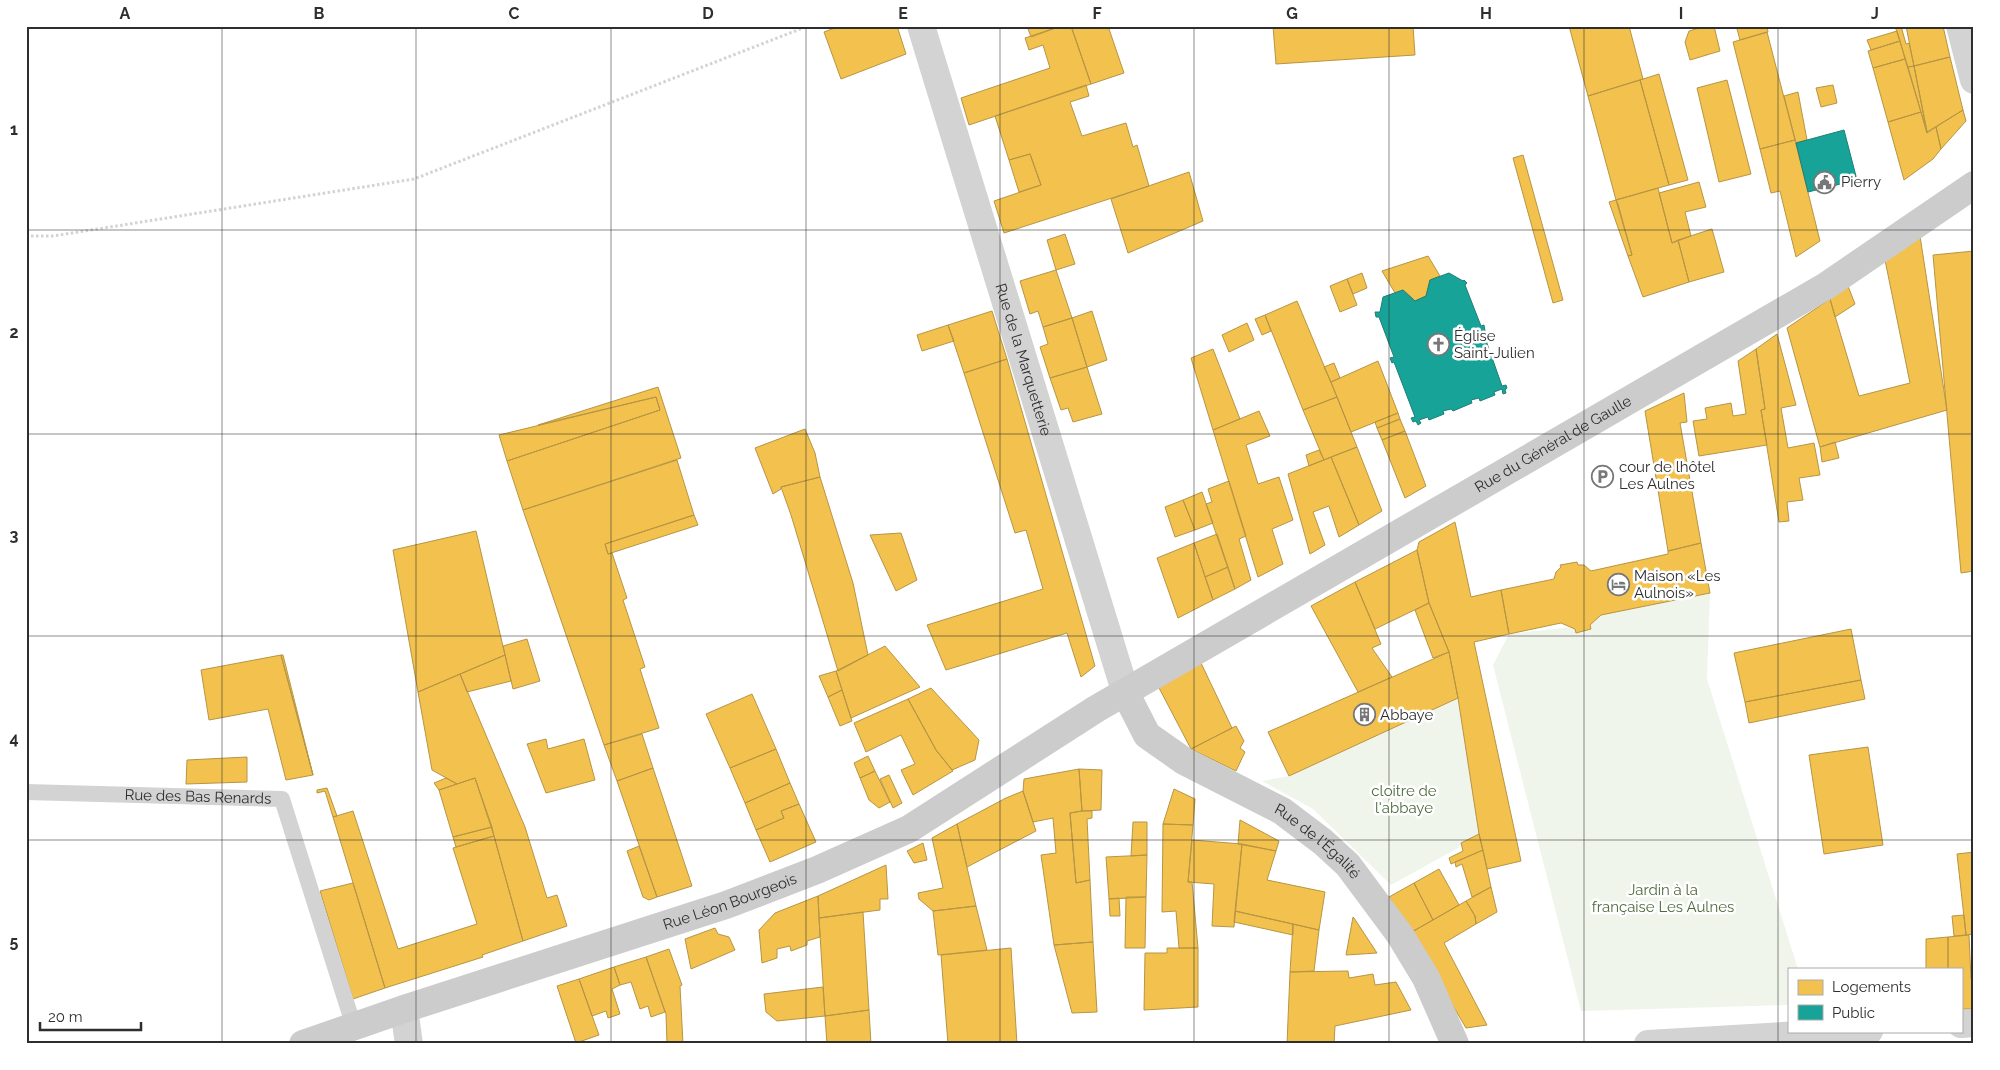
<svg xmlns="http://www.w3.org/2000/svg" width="2000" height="1070" font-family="Raleway,sans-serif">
	<rect width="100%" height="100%" fill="#fff"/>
	<path fill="#f0f5ec" d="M1710 593 1707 679 1798 969H1789V1005L1581 1011 1493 665 1509 634 1590 625 1601 615Z
		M1458 698 1479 834 1461 843 1458 848 1391 885 1313 809 1262 781 1289 776Z"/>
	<path fill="#f2c14e" stroke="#b79544" d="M840 26H897L906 54 841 79 824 32Z
		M1027 26H1061L1031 37Z
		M1061 26H1071L1091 84 969 125 961 98 1050 68 1043 45 1029 50 1025 38Z
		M1071 26H1108L1124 73 1091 84Z
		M1273 26H1413L1415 55 1276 64Z
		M1569 26H1629L1643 79 1588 96Z
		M1706 26H1714L1720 51 1690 60 1685 42 1689 31Z
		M1739 26H1767L1768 32 1740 40 1737 29Z
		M1895 26H1901L1906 44 1909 43 1914 66 1908 67Z
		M1906 26H1943L1950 57 1914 66Z
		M1897 31 1900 41 1871 50 1867 40Z
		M1767 32 1795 140 1760 149 1733 42Z
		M1900 41 1905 59 1873 68 1868 51Z
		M1950 57 1963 110 1927 132 1914 66Z
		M1905 59 1921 112 1888 122 1873 68Z
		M1914 66 1927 132V133L1908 67Z
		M1659 74 1688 180 1669 185 1640 80Z
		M1640 80 1669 185 1616 200 1588 96Z
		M1727 80 1751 174 1719 182 1697 88Z
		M1086 85 1089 96 1070 102 1082 136 1126 123 1133 147 1137 145 1149 186 1004 233 994 201 1041 185 1030 154 1009 160 995 116Z
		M1833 85 1837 103 1821 107 1816 88Z
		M1798 92 1807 140 1796 143 1784 96Z
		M1963 110 1966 121 1941 149 1936 127Z
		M1921 112 1927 133 1936 127 1941 149 1933 159 1904 180 1888 122Z
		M1795 140 1820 241 1796 257 1780 191 1771 193 1760 149Z
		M1030 154 1041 185 1019 192 1009 160Z
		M1523 155 1563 300 1553 303 1513 158Z
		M1189 172 1203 221 1128 253 1111 199Z
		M1699 182 1706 207 1685 212 1691 236 1672 243 1659 193Z
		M1658 188 1672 243 1678 240 1689 282 1643 297 1628 256 1632 255 1616 200Z
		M1616 200 1618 204 1632 255 1628 256 1609 202Z
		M1712 229 1724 272 1689 282 1678 240Z
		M1065 234 1075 264 1056 270 1047 240Z
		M1920 236 1947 410 1820 447 1787 328 1830 299 1859 396 1910 383 1885 260Z
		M1974 251V571L1961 573 1933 255Z
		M1428 256 1440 276 1430 280 1426 296 1415 301 1403 290 1395 293 1382 271Z
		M1056 270 1072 318 1043 327 1038 311 1030 314 1020 281Z
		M1362 273 1367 288 1353 294 1347 279Z
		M1347 279 1357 305 1340 312 1330 286Z
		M1848 286 1855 304 1835 317 1830 299Z
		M1297 301 1337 397 1303 410 1265 315Z
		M992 311 1007 359 964 373 948 325Z
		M1092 311 1107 360 1087 367 1072 318Z
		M1265 315 1271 331 1262 335 1255 319Z
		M1072 318 1087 367 1050 378 1040 347 1048 344 1043 327Z
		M1247 323 1254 340 1229 352 1222 335Z
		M948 325 954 341 922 351 917 335Z
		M1777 334 1796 405 1781 408 1788 448 1814 443 1820 475 1799 478 1803 500 1787 502 1789 521 1779 522 1761 410 1765 409 1756 349Z
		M1213 349 1240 419 1213 430 1191 358Z
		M1756 349 1765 409 1761 410 1767 445 1699 456 1693 421 1707 419 1705 408 1731 403 1733 416 1746 414 1738 361Z
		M1007 359 1095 666 1081 677 1067 633 946 670 927 625 1043 589 1026 530 1015 533 964 373Z
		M1378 361 1398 413 1351 432 1331 382Z
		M1334 363 1340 378 1331 382 1324 367Z
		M1087 367 1102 414 1073 422 1068 408 1061 410 1050 378Z
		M658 387 681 458 523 510 507 461 660 410 656 397 538 425Z
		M1684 393 1687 422 1680 423 1701 543 1668 551 1645 411Z
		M656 397 660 410 507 461 499 435Z
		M1337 397 1357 447 1324 460 1303 410Z
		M1259 411 1270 436 1246 445 1258 484 1279 477 1293 520 1272 529 1283 564 1258 577 1213 430Z
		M1398 413 1400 419 1377 428 1375 422Z
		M1400 419 1405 431 1382 440 1377 428Z
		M805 429 815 453 820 477 781 487V489L773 494 755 448Z
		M1405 431 1426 486 1405 498 1382 440Z
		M1835 442 1839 458 1822 462 1820 447Z
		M1357 447 1382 511 1359 525 1331 457Z
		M1319 450 1324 460 1309 466 1306 455Z
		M1331 457 1359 525 1339 537 1329 506 1313 512 1325 545 1310 554 1288 474Z
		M677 460 694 515 605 544 608 554 612 553 627 598 623 600 645 667 640 669 659 728 604 745 523 510Z
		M820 477 853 583 868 655 838 671 791 515 781 487Z
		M1229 481 1246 536 1239 539 1251 580 1235 589 1206 504 1212 502 1208 489Z
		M1202 492 1213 523 1195 530 1183 500Z
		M1183 500 1195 530 1175 537 1165 507Z
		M694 515 698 525 608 554 605 544Z
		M1455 522 1471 597 1501 590 1509 634 1474 642 1521 861 1487 869 1479 834 1458 698 1449 652 1429 603 1417 550 1419 542Z
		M476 531 505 655 418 692 393 550Z
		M901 533 917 580 896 591 870 535Z
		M1217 534 1228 567 1205 577 1194 543Z
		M1194 543 1213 600 1178 618 1157 558Z
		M1701 543 1710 593 1601 615 1590 625 1591 629 1576 633 1575 629 1561 623 1509 634 1501 590 1554 579 1556 572 1561 567 1560 565 1577 562 1578 565H1584L1591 571 1668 554V551Z
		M1417 550 1429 603 1375 629 1355 582Z
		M1228 567 1235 589 1213 600 1205 577Z
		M1355 582 1381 644 1372 648 1392 677 1358 692 1311 606Z
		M1429 603 1449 652 1433 658 1415 610Z
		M1851 629 1861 680 1745 702 1734 653Z
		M527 639 540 681 513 689 503 646Z
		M885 646 920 687 851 718 836 671Z
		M1449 652 1458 698 1289 776 1268 732Z
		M281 655H283L313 775Z
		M281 655 313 775 286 780 268 709 209 720 201 670Z
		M505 655 511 681 467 692 460 674Z
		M1201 663 1232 728 1191 749 1158 686Z
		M836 671 842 690 828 697 819 676Z
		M460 674 525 827 547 898 557 895 567 926 523 941 494 836 475 778 457 784 432 770 418 692Z
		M1861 680 1865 699 1749 723 1745 702Z
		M931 688 979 740 975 760 952 770 936 750 908 699Z
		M842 690 852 721 840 726 828 697Z
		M752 694 776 749 730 768 706 714Z
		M908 699 936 750 953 771 913 795 901 770 915 764 901 735 866 752 854 723Z
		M1236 726 1244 741 1240 748 1245 752 1236 771 1191 749Z
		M642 734 653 768 617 781 604 745Z
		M546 739 548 749 584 739 595 780 546 793 527 744Z
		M1868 747 1883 845 1824 854 1809 755Z
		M776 749 790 783 745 803 730 768Z
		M868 756 875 771 860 778 854 763Z
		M247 757V782L186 784 187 760Z
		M653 768 692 886 657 897 617 781Z
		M1079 769 1082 811 1070 813 1076 883 1090 880 1093 942 1054 945 1041 855 1056 853 1053 818 1033 822 1023 791 1024 779Z
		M1079 769 1102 770 1101 810 1082 811Z
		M875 771 890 802 879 808 869 800 860 778Z
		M889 775 902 803 893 808 880 779Z
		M446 778 457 784 439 790 434 783Z
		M475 778 492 827 453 837 439 790Z
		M790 783 799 804 781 811 784 818 756 830 745 803Z
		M327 788 337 816 333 817 325 791 317 793V790Z
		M1174 789 1195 799 1193 825 1163 824Z
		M1023 791 1036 831 967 867 957 824 1006 798Z
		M799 804 816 842 770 862 756 830 784 818 781 811Z
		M353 811 398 949 477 924 453 848 494 836 523 941 482 955 483 957 385 988 333 817Z
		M1082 811H1092V818L1087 819 1090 880 1076 883 1070 813Z
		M1240 820 1279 841 1276 851 1238 844Z
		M1133 822H1147V855L1131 856Z
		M957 824 976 906 933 911 919 899 918 893 943 888 932 838Z
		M1163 824 1193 825 1188 882H1192L1198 948H1179L1176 911 1162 912Z
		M492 827 494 836 456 847 453 837Z
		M1479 834 1483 850 1451 864 1449 858 1463 851 1461 843Z
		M1192 840 1242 844 1234 927 1212 926 1214 884 1188 882Z
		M923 843 927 860 914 863 907 851Z
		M1242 844 1276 851 1267 880 1325 892 1319 930 1235 911Z
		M639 846 657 897 649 900 643 897 627 851Z
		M1483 850 1491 887 1472 897 1462 864 1456 867 1455 862Z
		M1974 852V934L1966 935 1957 854Z
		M1147 855 1146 897 1109 899 1106 857Z
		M886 865 888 899H880V910L819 918 818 896Z
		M1439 869 1459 905 1433 920 1414 883Z
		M353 883 385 988 353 999 320 891Z
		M1414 883 1433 920 1410 933 1389 897Z
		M1491 887 1497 912 1476 924 1475 916 1466 901Z
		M818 896 820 937 807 941V945L791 951 790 946 777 949V958L762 963 759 930 775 913Z
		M1126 897H1146L1145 948H1125Z
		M1119 898 1120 916H1110L1109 899Z
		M1466 901 1475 916 1476 924 1444 943 1487 1025 1466 1028 1410 933Z
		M976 906 987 950 938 955 933 911Z
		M1235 911 1293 924V935L1234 922Z
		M863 912 869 1010 825 1016 819 918Z
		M1964 915 1966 935 1954 936 1952 916Z
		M1353 917 1354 918 1377 953 1346 955Z
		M1293 924 1319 930 1314 971 1290 972Z
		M715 928 718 934 729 937 735 950 691 969 685 939Z
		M1969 935 1971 979H1974V1009H1961V969H1948V937Z
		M1948 937V969H1926V939Z
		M1093 942 1097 1012 1072 1013 1054 945Z
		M1011 948 1017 1044H948L941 955Z
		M1167 948H1198V1007L1144 1010 1145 953H1167Z
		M669 949 682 985 680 986 683 1044H667L666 1014 646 957Z
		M646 957 665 1012 651 1017 648 1006 640 1009 631 982 620 985 614 967Z
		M614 967 620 985 612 989 620 1014 608 1018 606 1011 592 1016 579 979Z
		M1348 971 1349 978 1373 974 1375 985 1396 982 1411 1010 1335 1026 1334 1044H1287L1290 972Z
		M579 979 599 1035 576 1043 557 986Z
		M823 987 825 1016 777 1021 766 1012 764 994Z
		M869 1010 871 1044H827L825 1016Z"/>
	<path fill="#17a398" stroke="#1e8078" d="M1844 130 1857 180 1808 192 1796 143Z
		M1449 273 1463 281 1464 280 1467 283 1465 285 1481 326 1484 325 1485 331 1483 332 1502 386 1506 385 1507 388 1505 390 1506 393 1503 394 1502 389 1494 392 1495 395 1480 401 1479 398 1471 400 1472 403 1453 411 1451 409 1443 411 1444 414 1429 420 1428 417 1419 420 1421 423 1418 425 1416 421 1413 422 1411 418 1415 417 1394 362 1392 363 1390 358 1394 357 1379 317H1376L1375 312H1380L1383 297 1403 290 1415 301 1426 296 1430 280Z"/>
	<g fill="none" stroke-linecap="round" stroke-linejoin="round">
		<path stroke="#d3d3d3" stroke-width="3" stroke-dasharray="2.5 2.5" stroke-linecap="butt" d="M26 236H53L414 179 808 26"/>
		<path stroke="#d3d3d3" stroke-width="16" id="s1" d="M26 792 282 799 354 1027"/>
		<g stroke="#d3d3d3" stroke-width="28">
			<path id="s2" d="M921 26 1126 694"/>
			<path d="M1960 26 1974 80"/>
			<path d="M404 1009 409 1044"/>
			<path d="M1961 1024 1974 1023"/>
			<path d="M1648 1044 1869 1031"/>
		</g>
		<g stroke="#ccc" stroke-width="28">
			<path id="s3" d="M1126 694 1147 735 1184 761 1282 811 1323 842 1348 865 1400 935 1426 978 1455 1044"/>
			<path id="s4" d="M303 1044 404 1009 726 905 817 870 909 829 1096 709 1826 286 1974 185"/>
		</g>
	</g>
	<path fill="none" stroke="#2e2e2e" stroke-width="1" stroke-opacity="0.55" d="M222 26V1044M416 26V1044M611 26V1044M806 26V1044M1000 26V1044M1194 26V1044M1389 26V1044M1584 26V1044M1778 26V1044M26 230H1974M26 434H1974M26 636H1974M26 840H1974"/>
	<defs>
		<symbol id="civic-ring" viewBox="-11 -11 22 22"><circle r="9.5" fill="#fff" stroke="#777" stroke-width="1.5"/><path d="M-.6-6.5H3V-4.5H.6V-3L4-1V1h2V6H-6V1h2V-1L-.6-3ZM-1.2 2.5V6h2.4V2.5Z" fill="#777"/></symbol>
		<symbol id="church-ring" viewBox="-11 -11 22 22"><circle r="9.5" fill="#fff" stroke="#777" stroke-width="1.5"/><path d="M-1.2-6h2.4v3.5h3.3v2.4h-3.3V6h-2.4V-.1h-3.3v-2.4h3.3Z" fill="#777"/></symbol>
		<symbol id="parking-ring" viewBox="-11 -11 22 22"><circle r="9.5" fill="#fff" stroke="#777" stroke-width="1.5"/><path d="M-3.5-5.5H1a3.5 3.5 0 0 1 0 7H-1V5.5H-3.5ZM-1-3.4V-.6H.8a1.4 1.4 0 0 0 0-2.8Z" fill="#777"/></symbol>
		<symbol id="hotel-ring" viewBox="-11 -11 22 22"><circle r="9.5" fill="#fff" stroke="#777" stroke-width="1.5"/><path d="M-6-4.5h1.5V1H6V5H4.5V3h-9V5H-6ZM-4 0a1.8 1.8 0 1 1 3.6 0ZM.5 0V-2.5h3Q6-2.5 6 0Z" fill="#777"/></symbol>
		<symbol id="building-ring" viewBox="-11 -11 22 22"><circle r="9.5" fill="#fff" stroke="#777" stroke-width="1.5"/><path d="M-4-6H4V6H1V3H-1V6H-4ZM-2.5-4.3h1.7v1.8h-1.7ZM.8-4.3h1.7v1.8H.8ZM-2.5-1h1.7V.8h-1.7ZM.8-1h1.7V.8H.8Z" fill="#777"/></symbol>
	</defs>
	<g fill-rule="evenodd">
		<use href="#civic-ring" x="1812" y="170" width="25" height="25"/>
		<use href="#church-ring" x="1426" y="332" width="25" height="25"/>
		<use href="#parking-ring" x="1590" y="464" width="25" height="25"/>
		<use href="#hotel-ring" x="1606" y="572" width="25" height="25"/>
		<use href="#building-ring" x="1352" y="702" width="25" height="25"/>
	</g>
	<g text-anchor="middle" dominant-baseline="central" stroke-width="5" stroke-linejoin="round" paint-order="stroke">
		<g font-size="15" fill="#2e2e2e" stroke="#fff" text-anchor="start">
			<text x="1841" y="182">Pierry</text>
			<text x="1454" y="336">Église<tspan x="1454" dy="17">Saint-Julien</tspan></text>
			<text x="1619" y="467">cour de lhôtel<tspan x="1619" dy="17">Les Aulnes</tspan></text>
			<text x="1634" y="576">Maison «Les<tspan x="1634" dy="17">Aulnois»</tspan></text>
			<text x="1380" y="715">Abbaye</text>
		</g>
		<g font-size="15" fill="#2e2e2e" stroke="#fff">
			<text stroke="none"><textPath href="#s2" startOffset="349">Rue de la Marquetterie</textPath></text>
			<text stroke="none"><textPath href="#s4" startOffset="1394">Rue du Général de Gaulle</textPath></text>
			<text stroke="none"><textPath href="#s1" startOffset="172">Rue des Bas Renards</textPath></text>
			<text stroke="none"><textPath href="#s3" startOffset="248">Rue de l'Égalité</textPath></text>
			<text stroke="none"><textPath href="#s4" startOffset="450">Rue Léon Bourgeois</textPath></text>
		</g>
		<g font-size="15" fill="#4f6a3c" stroke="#fff">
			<text x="1404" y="791">cloitre de<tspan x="1404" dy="17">l'abbaye</tspan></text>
			<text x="1663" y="890">Jardin à la<tspan x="1663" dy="17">française Les Aulnes</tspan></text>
		</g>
	</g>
	<rect width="2000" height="1070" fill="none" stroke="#ffffff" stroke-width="55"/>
	<rect x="1788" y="968" width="175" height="65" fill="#ffffff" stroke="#ababab"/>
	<rect x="1798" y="980" width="25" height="15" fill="#f2c14e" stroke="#ababab"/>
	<text x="1832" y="992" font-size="15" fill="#2e2e2e">Logements</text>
	<rect x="1798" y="1005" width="25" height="15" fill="#17a398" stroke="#ababab"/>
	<text x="1832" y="1018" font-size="15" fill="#2e2e2e">Public</text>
	<path d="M40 1022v8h101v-8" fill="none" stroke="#2e2e2e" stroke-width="2.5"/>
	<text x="48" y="1022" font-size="15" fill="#2e2e2e" stroke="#ffffff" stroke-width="4" paint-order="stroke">20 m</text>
	<rect x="28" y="28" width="1944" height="1014" fill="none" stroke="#2e2e2e" stroke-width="2"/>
	<g font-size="16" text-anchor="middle" font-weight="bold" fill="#2e2e2e">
		<text x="125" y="19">A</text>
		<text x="319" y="19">B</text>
		<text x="514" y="19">C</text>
		<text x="708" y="19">D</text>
		<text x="903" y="19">E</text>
		<text x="1097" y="19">F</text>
		<text x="1292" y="19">G</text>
		<text x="1486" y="19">H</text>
		<text x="1681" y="19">I</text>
		<text x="1875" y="19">J</text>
		<text x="14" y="135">1</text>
		<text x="14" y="338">2</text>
		<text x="14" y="541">3</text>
		<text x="14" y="744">4</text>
		<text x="14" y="947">5</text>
	</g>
</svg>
